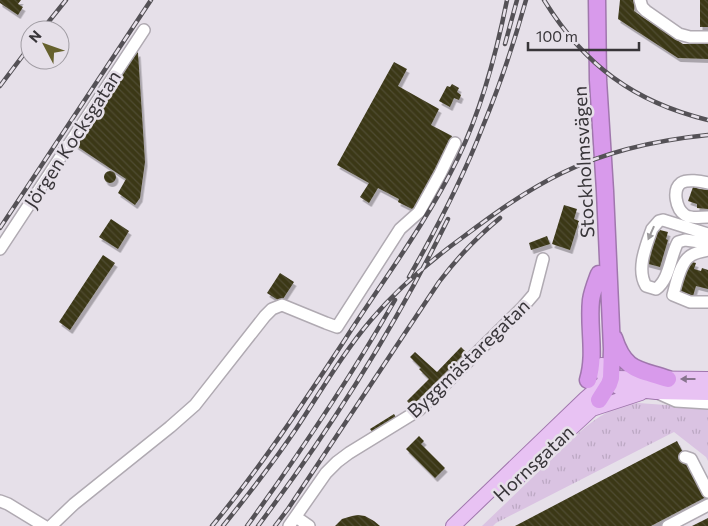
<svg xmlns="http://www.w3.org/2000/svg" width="708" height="526" font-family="Commissioner,sans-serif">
	<defs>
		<pattern id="park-tufts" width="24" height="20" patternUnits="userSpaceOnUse" patternTransform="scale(1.25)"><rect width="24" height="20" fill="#dac3e2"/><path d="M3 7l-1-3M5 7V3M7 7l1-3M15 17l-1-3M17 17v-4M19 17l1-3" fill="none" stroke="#bca8c3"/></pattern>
		<pattern id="building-back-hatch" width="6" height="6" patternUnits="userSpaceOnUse" patternTransform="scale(1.25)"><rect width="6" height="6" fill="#3b3718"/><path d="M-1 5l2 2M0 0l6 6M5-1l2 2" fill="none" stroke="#4f4c32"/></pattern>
		<filter id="shadow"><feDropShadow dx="2.5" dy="4" stdDeviation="0" flood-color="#0004"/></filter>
	</defs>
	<rect width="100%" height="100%" fill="#e6e0e9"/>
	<path fill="url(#park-tufts)" d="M638 403 708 408V461L706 457 674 432 496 523 493 526H482L581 431C597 417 615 405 638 403Z"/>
	<path fill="url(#building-back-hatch)" filter="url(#shadow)" d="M0 0H21L18 4 23 7 18 15 0 3Z
		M620 0H635L634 11 683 44H708V59L678 58 618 19Z
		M700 0H708V27H700Z
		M137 52 138 53 145 162 140 198 135 205 118 193 126 179 75 145Z
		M394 62 407 69 398 86 439 109 431 125 452 136 447 153 416 211 398 202 399 199 378 188 369 203 360 197 369 183 337 165Z
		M452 84 459 88 457 92 461 95 459 100 454 98 450 107 439 101 447 86 450 87Z
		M104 177a6 6 0 1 1 12 0a6 6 0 1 1-12 0Z
		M693 187 700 189 708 190V209L697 208V204L688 201Z
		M564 205 577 209 574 219 579 221 570 250 552 244Z
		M111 219 129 231 118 249 99 237Z
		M656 229 668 232 666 239 668 240 660 267 645 263Z
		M547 236 550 244 531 250 529 243Z
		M103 255 115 263 70 330 59 322Z
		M688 261 696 263 694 269 701 271 702 268 708 270V289L696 286 693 296 679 291Z
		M280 273 294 282 281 302 267 293Z
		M461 347 466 352 412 406 407 401 429 379 419 369 421 368 410 357 415 352 437 372Z
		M394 414 397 419 373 433 370 429Z
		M419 436 424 441 421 444 445 468 435 478 406 449Z
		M677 441 706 497 651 526H515Z
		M358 515 365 516 374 521 380 526H335L342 519 352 516Z
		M708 518V526H692Z"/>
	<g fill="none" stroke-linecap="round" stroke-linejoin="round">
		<defs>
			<path id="minor" d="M640 0 642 7 646 11 679 34 690 37H708
				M708 183C701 181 687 179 681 183 672 190 676 209 685 215 691 219 700 217 708 217
				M708 234 663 220 659 221 652 229C646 246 636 269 646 286L656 289C670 279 670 256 678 242L685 240 708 243
				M0 249 144 30
				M708 250C701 252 694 252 689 257 680 264 676 284 673 295L690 302H708
				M658 393 676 401 708 403
				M685 457 691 459 708 492
				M0 501 8 504 44 526
				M296 517 309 526
				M51 526 74 504 170 427 195 405 265 316 272 309 282 305 326 323 337 327 400 229 419 212 440 174 455 143
				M289 526 326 473 337 462 349 453 419 410 522 308 534 294 543 259
				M668 526 708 505"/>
			<path id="major" d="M602 365 604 376 607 380 620 388 656 392 708 393
				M592 409 641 393
				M510 485 592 409 599 400
				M453 526 586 398 607 380 611 378 708 379"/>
			<path id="highway" d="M597 0 598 80 605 191 612 349 611 378 609 384 599 400
				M614 338C625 372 639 369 668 379
				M588 380C596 354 588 327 591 300 592 292 596 282 599 274"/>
		</defs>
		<use href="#minor" stroke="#b0aab2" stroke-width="14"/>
		<use href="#major" stroke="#a077ad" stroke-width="16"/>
		<use href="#highway" stroke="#a077ad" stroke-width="19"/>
		<use href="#minor" stroke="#fff" stroke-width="11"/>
		<use href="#major" stroke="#e8c2f3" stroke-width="14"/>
		<use href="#highway" stroke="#d89aeb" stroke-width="16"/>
		<defs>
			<path id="rail" d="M544 0C584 65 634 102 708 120
				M42 30 66 0
				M505 44 517 0
				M0 86 30 46
				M0 228 151 0
				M409 277C437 228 463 178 483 126 500 85 514 43 526 0
				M212 526C261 467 304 402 346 338 384 279 427 222 458 158 482 108 496 55 507 0
				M223 526C248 495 273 463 296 429 320 393 342 354 371 320 398 288 430 261 463 237 495 213 527 190 562 173 607 151 658 140 708 135
				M247 526C300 453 350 378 395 300
				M258 526C330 430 395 327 448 219
				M275 526 288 509 439 282C457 258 477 237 500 218"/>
		</defs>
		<use href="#rail" stroke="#545156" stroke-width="4.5"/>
		<use href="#rail" stroke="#e6e0e9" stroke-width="2.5" stroke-dasharray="8" stroke-linecap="butt"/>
	</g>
	<defs><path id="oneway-solid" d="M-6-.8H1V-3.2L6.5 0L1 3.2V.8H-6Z" transform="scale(1.25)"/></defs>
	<use fill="#9c9a9c" href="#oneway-solid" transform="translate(651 233) rotate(114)"/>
	<use fill="#87748d" href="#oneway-solid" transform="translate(688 379) rotate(-180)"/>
	<g text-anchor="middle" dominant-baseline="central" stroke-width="5" stroke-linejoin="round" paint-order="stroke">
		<g font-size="19" fill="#383539" stroke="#e6e0e9">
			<text transform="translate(72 139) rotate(-57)">Jörgen Kocksgatan</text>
			<text transform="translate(583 162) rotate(-93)">Stockholmsvägen</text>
			<text transform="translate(468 358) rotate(-44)">Byggmästaregatan</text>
			<text transform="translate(533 463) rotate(-43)">Hornsgatan</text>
		</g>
	</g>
	<g transform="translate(45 45) rotate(311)"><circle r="24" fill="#e6e0e9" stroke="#a09ca3"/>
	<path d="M0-4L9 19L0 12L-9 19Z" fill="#66612d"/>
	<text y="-8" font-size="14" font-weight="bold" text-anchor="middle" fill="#383539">N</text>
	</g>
	<path d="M528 42v8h111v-8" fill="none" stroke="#383539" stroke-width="2.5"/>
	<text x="536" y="42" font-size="15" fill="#383539" stroke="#e6e0e9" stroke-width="4" paint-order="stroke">100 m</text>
</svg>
